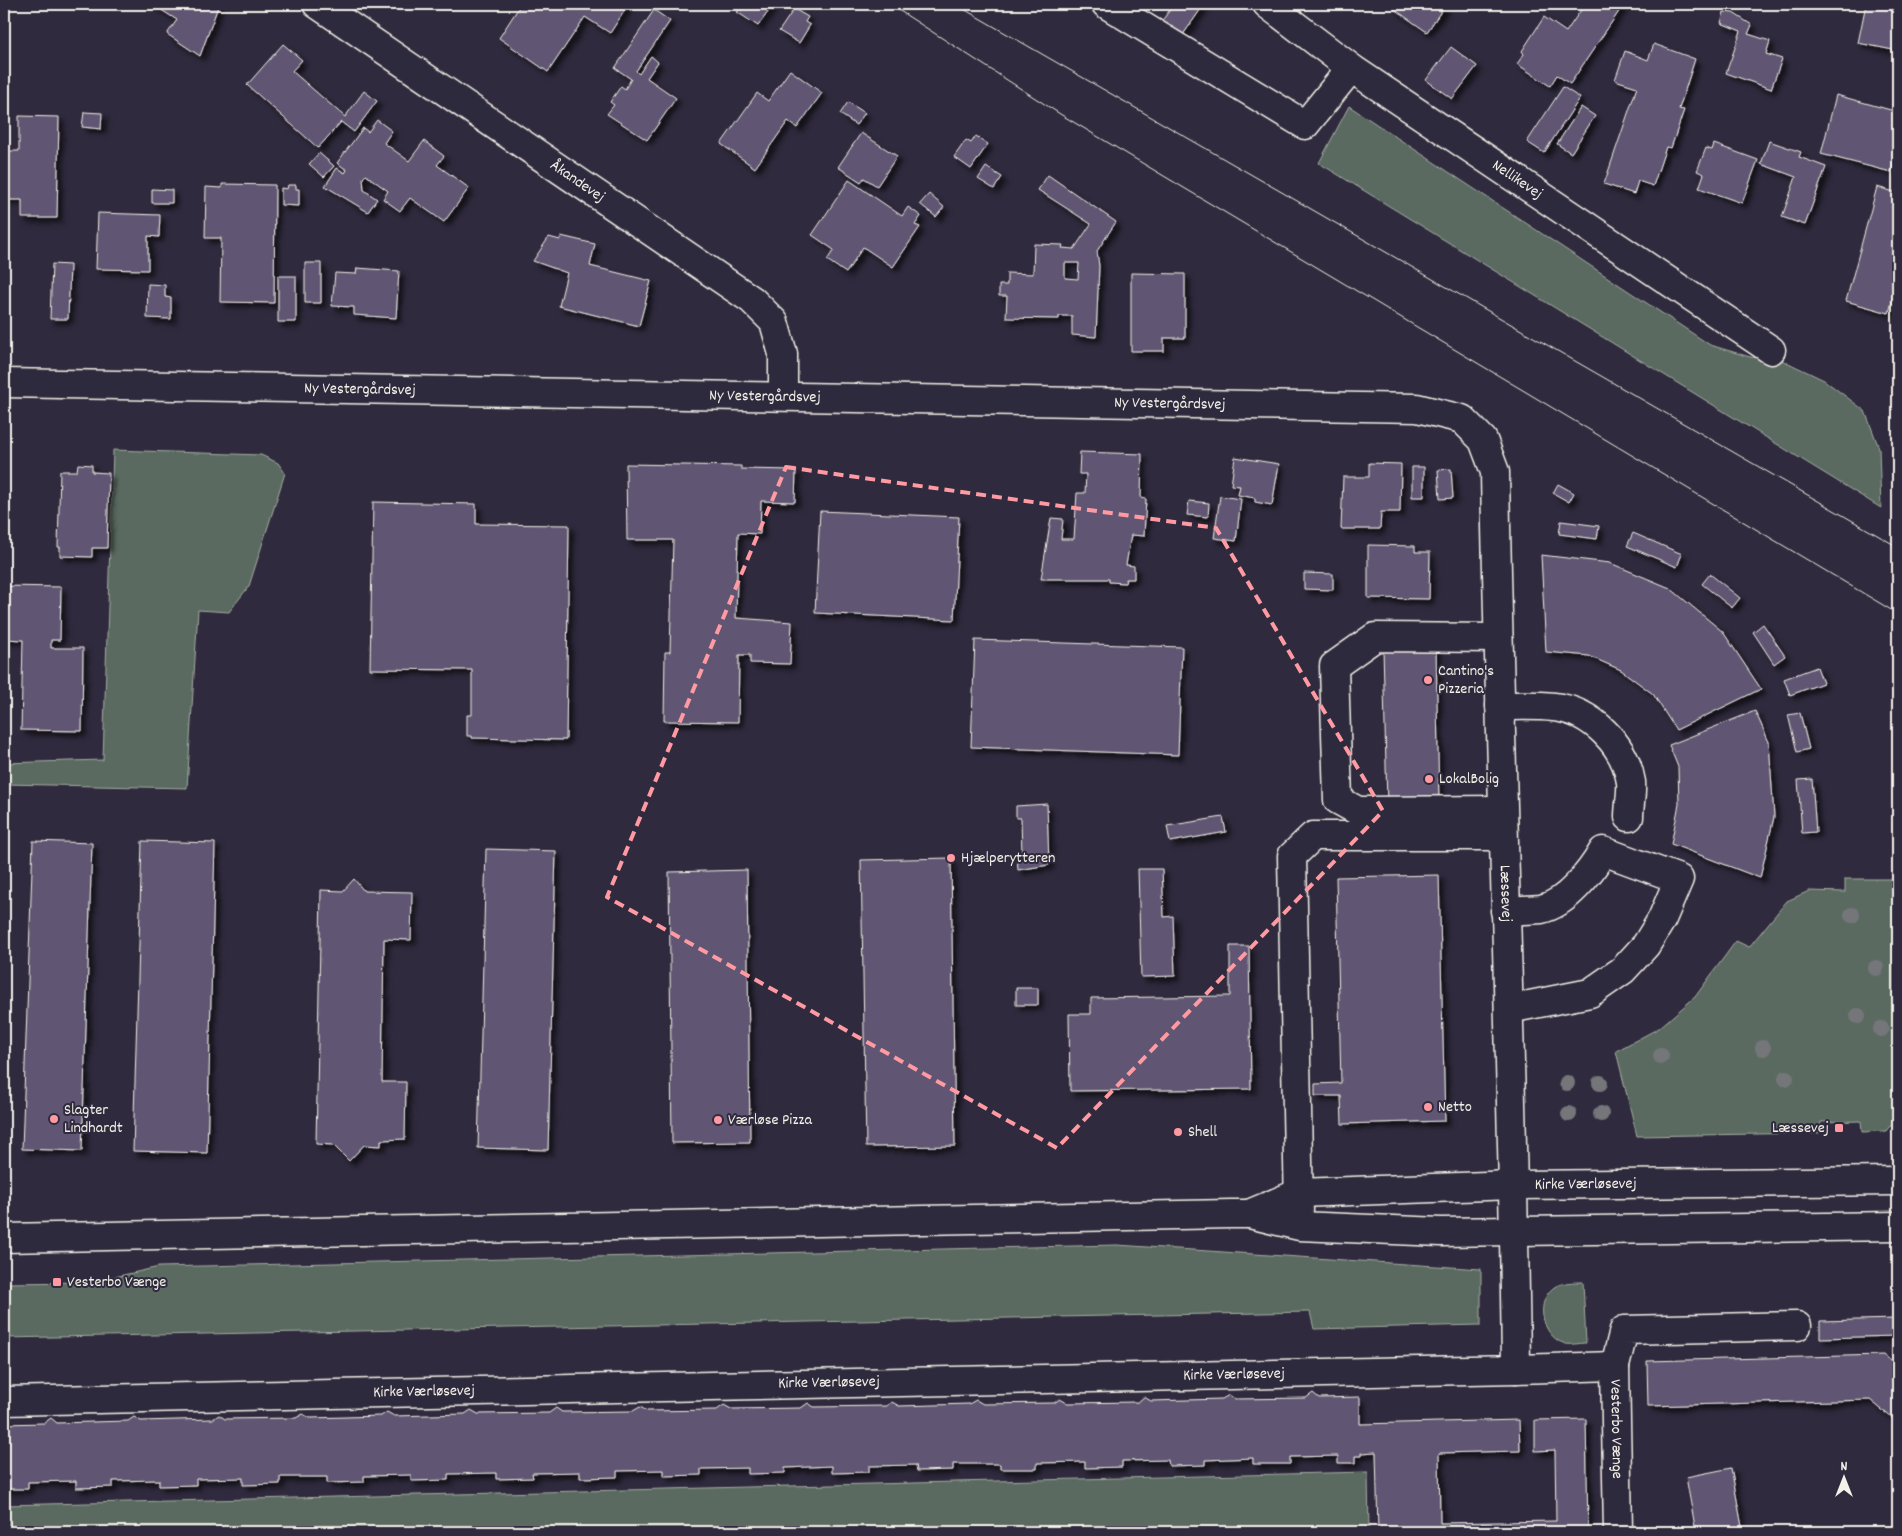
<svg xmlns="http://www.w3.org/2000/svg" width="1902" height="1536" font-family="Dekko,sans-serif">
	<defs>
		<filter id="shadow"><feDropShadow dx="4.5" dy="4.5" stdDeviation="2.5" flood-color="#0009"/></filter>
	</defs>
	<rect width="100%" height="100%" fill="#2f2a3d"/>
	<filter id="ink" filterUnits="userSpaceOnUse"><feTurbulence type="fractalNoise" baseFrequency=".02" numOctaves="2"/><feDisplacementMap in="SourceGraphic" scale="10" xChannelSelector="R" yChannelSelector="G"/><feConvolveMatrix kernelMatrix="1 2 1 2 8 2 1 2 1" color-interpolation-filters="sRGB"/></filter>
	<g filter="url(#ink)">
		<path fill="#5a6a61" stroke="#a7aea4" d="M1349 106 1710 345 1750 357 1782 360 1824 380 1865 411 1879 448 1881 508 1319 163Z
			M113 450 261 455 278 463 285 473 249 586 229 612 198 610 187 788 4 784V763L103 760Z
			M1845 879H1894L1898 932V1116L1886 1131 1862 1132 1861 1121 1821 1122 1819 1133 1637 1136 1616 1051 1659 1028 1695 997 1736 941 1749 947 1787 901 1809 891 1845 892Z
			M1117 1245 1481 1269V1325L1314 1329 1310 1312 4 1338V1283L92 1282 159 1267Z
			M1583 1282 1586 1343C1579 1343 1569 1346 1563 1343 1541 1335 1534 1299 1556 1286 1565 1282 1573 1282 1583 1282Z
			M1368 1472 1369 1532H4V1505Z"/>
		<path fill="#605673" stroke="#f4f1e8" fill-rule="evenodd" filter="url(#shadow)" d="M152 4H219L200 56 167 34 177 20Z
			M521 4 546 5 629 4 610 33 585 17 548 72 499 38Z
			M743 4H772L773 5 758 26 737 12Z
			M1174 4H1200L1203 6 1180 39 1159 25Z
			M1397 4H1446L1427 32 1394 9Z
			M1585 4H1624L1570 84 1557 75 1550 86 1517 64 1524 54 1522 51 1544 17 1566 32Z
			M1866 4H1898V51L1858 43Z
			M794 9 808 17 805 22 810 25 799 43 779 31Z
			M654 10 670 21 636 71 639 74 651 56 658 62 647 78 676 98 647 140 607 114 614 105 610 102 621 86 625 89 631 79 615 68Z
			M1724 12 1733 13 1752 25 1748 34 1770 41 1766 54 1782 59 1771 89 1726 73 1741 31 1721 23Z
			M283 44 302 60 292 71 345 117 364 91 377 101 354 132 341 122 318 148 247 85Z
			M1654 44 1695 59 1679 109 1684 110 1671 148 1666 147 1653 186 1638 181 1634 194 1604 184 1637 87 1615 80 1625 51 1648 60Z
			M1451 47 1477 66 1452 99 1426 80Z
			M790 70 822 93 797 128 788 121 755 168 721 144 757 93 768 101Z
			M1563 87 1580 98 1544 153 1527 142Z
			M1836 95 1898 112V145L1891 172 1821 154Z
			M848 102 865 113 856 125 840 114Z
			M1581 107 1595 116 1571 153 1557 144Z
			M84 112 102 113 101 129 82 127Z
			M19 116 59 117 57 218H22V200H4V151H19Z
			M377 120 392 131 384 143 409 161 424 141 444 156 437 165 469 188 444 222 410 198 400 211 383 199 388 191 366 175 363 178 364 190 377 199 368 212 325 186 337 168 345 173 347 170 337 163 363 128 368 132Z
			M861 133 897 156 877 186 864 178 861 182 838 167Z
			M976 136 988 144 971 169 954 157 966 140 971 143Z
			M1769 141 1801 152 1799 157 1826 167 1805 225 1782 217 1796 177 1761 164Z
			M1714 144 1758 160 1742 203 1699 188 1704 174 1697 171 1706 148 1712 150Z
			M319 153 334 166 324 177 309 164Z
			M986 167 1002 177 994 189 978 179Z
			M1048 175 1116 222 1097 251 1099 266 1096 337 1072 335V316H1059V319L1006 318 1007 296H999V285H1007V273L1033 274 1034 244 1063 245 1062 248 1074 249 1091 224 1038 190ZM1065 263H1079L1078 279 1065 278Z
			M849 180 902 216 908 207 921 216 915 225 920 227 893 267 863 247 846 273 827 260 834 250 812 235Z
			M222 184 275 185 274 303 220 302 221 238H205L206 187 222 188Z
			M288 185H296V189H299V206L281 205V188L287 189Z
			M1877 187 1898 193V278L1889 313 1846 301Z
			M152 189 172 190V203H152Z
			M929 194 944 207 936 217 920 204Z
			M98 213 160 215 159 237 148 236V270L96 269Z
			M561 236 595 244 590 266 651 281 639 326 559 306 567 273 533 261 549 237 560 240Z
			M305 263H321V303H305Z
			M52 264 70 265 68 319H50Z
			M357 268 399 271 396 318 354 315V307L332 306 335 273 356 274Z
			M1131 273 1185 274V338H1164V351H1131Z
			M278 276H296V322H278Z
			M148 284 165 285V297L171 298V319L147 318Z
			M1080 452 1142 454 1141 498 1146 499 1144 536 1131 535 1126 565 1134 566V579H1126L1125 583 1109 582V579H1041L1051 518 1063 519 1061 539H1074L1077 493H1085L1086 474H1079Z
			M1235 457 1279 464 1272 505 1255 502V498L1238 495 1240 486 1231 485Z
			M1369 463 1401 464 1400 512H1381L1380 529H1341L1343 477H1369Z
			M78 464 92 465V472L109 473 107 548H92V557L60 556V547H58L60 471H77Z
			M626 464 741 466V469L796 470 795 502 761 501 760 534 738 533 736 618 792 622 790 664 750 663V655H739L738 722 664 721 665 652H670L673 540H627Z
			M1412 467H1424V497H1412Z
			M1451 469 1453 498 1440 499 1438 470Z
			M1558 484 1574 493 1569 502 1553 493Z
			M1220 496 1241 499 1236 541 1214 538Z
			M1189 501 1209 503 1208 517 1187 515Z
			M373 502 476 504V524L569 525 566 740 472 738V736H467V715H472V670L370 669Z
			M820 511 959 517 954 620 815 613Z
			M1561 521 1599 526 1597 539 1559 534Z
			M1633 533 1682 554 1677 567 1627 546Z
			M1368 545 1415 546V552H1430L1429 599 1368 598Z
			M1541 555 1610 563 1670 588 1723 632 1761 689 1676 730 1653 694 1621 670 1589 656 1546 652Z
			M1304 573 1333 574V590L1304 589Z
			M1710 574 1740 598 1732 608 1702 584Z
			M4 586 61 587 60 640H51V648H83L82 731 21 730 23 640 4 639Z
			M1763 624 1785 656 1774 664 1753 632Z
			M975 640 1182 647 1178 755 971 747Z
			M1436 647 1439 804 1387 805 1383 648Z
			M1817 667 1823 683 1790 695 1784 679Z
			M1755 711 1769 742 1774 817 1760 878 1671 844 1679 804 1678 767 1669 745Z
			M1800 713 1809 749 1797 752 1788 715Z
			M1812 779 1816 832 1802 833 1798 780Z
			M1047 804 1049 865 1018 870 1017 856H1022L1021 818H1016V806Z
			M1223 817 1226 832 1170 842 1167 826Z
			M33 841 92 843 82 1151 22 1149Z
			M142 841 215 843 207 1153 133 1151Z
			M486 849 556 851 548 1150 478 1148Z
			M951 858 955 1146 866 1147 861 860Z
			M1138 869H1162L1164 917 1173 916 1175 976 1141 977Z
			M747 870 750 1142 672 1143 669 872Z
			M1439 875 1445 1121 1342 1124 1341 1096H1315V1084L1341 1083 1336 877Z
			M354 879 364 891 412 892 411 940 384 939 382 1082H406L405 1139 381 1140V1146L364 1145 349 1161 333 1145 316 1144 321 890 343 891Z
			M1230 946H1249L1251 1089 1070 1091 1069 1014H1091V998L1230 996Z
			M1016 988H1038V1005H1016Z
			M1896 1319 1897 1336 1820 1338V1321Z
			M1884 1355 1898 1367V1423L1870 1400 1648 1406 1647 1361Z
			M1313 1393 1319 1398 1360 1397V1424L1519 1420 1520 1451 1439 1453 1440 1523 1556 1521 1555 1450 1535 1451V1420L1586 1419 1588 1532H1378L1376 1452 1361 1453V1456H1355V1463H1338V1456L1290 1457V1464H1253V1458L1205 1460V1465L1169 1466 1168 1460 1122 1461V1467L1085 1468V1462L1037 1463V1469H1000V1464H953V1470L917 1471 916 1465 869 1466V1472L832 1473V1466L785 1468V1473L748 1474V1468L701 1469V1475L664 1476V1470L617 1471V1477L580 1478V1472L532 1473 533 1478 496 1479V1473L448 1474V1480L411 1481V1475L364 1476V1482L327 1483V1477H280V1484L243 1485V1478L196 1479V1485L159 1486V1480L113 1481V1487L76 1488V1481L28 1482V1489H4V1424L44 1423 51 1418 57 1423 128 1421 134 1417 141 1421 213 1419 219 1415 225 1419 296 1418 303 1414 310 1418 381 1416 387 1412 394 1416 465 1414 471 1410 478 1414 549 1413 556 1408 562 1412 633 1411 640 1407 647 1411 717 1410 724 1405 731 1409 801 1408 808 1403 814 1407 886 1406 892 1402 899 1406 969 1404 976 1400 983 1404 1054 1403 1060 1399 1067 1403 1138 1402 1144 1397 1151 1401 1222 1399 1229 1395 1235 1399 1306 1398Z
			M1731 1468 1743 1532H1696L1686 1477Z"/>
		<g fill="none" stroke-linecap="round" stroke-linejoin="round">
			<defs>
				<g id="minor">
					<path id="s1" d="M317 4 752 300 774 322 783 354V395"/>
					<path d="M1106 4 1305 125 1351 68"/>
					<path id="s2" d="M1267 4 1351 68 1771 350"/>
					<path id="s3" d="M4 383 1417 408 1462 419 1483 440 1495 472C1500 771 1513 1070 1516 1369L4 1401"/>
					<path d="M1498 638 1375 637 1334 666 1338 800 1358 811 1502 810"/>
					<path d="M1500 706C1517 706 1536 705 1554 707 1592 711 1625 745 1631 782 1632 793 1629 806 1629 817"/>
					<path d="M1505 911C1517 910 1529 910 1541 909 1566 904 1591 872 1603 851L1679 879 1662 919 1646 945 1623 970 1590 993 1509 1009"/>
					<path d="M1299 1210 1292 856 1313 836H1503"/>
					<path id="s4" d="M1249 1214 1299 1193 1513 1185 1898 1181"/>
					<path d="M4 1238 1231 1214H1249L1299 1226 1441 1232 1898 1226"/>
					<path d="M1615 1366 1624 1330 1797 1326"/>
					<path id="s5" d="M1516 1369 1615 1366 1618 1532"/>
				</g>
			</defs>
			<use href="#minor" stroke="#f4f1e8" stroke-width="31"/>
			<use href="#minor" stroke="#2f2a3d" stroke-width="28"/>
			<path stroke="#f4f1e8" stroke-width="1" d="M889 4 1060 114 1898 614
				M955 4 1898 547"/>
		</g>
		<g fill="#75767a">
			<circle cx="1852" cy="915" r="8"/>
			<circle cx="1876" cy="968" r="8"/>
			<circle cx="1858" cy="1016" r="8"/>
			<circle cx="1881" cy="1029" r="8"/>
			<circle cx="1763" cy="1048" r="8"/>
			<circle cx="1661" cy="1056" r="8"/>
			<circle cx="1786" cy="1078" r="8"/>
			<circle cx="1567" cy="1083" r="8"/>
			<circle cx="1600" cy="1083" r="8"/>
			<circle cx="1569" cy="1114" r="8"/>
			<circle cx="1601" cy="1114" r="8"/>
		</g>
	</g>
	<path fill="none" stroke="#ff9aa2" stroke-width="4" stroke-dasharray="10 6" stroke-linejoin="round" d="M786 467 1216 528 1383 811 1057 1148 607 897Z"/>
	<g fill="#ff9aa2" stroke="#2f2a3d" stroke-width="2">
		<circle cx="1428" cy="680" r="5"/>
		<circle cx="1429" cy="779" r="5"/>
		<circle cx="951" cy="858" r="5"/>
		<circle cx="1428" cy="1107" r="5"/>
		<circle cx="54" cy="1119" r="5"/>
		<circle cx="718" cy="1120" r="5"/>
		<rect x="1834" y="1123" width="10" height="10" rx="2.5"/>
		<circle cx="1178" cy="1132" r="5"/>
		<rect x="52" y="1277" width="10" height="10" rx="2.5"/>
	</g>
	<g text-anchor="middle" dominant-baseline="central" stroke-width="4" stroke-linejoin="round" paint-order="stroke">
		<g font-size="16" fill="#f4f1e8" stroke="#2f2a3d">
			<text stroke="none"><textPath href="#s2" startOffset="306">Nellikevej</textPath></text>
			<text stroke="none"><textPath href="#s1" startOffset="315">Åkandevej</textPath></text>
			<text stroke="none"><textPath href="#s3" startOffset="356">Ny Vestergårdsvej</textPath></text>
			<text stroke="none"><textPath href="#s3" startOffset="761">Ny Vestergårdsvej</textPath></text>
			<text stroke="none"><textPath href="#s3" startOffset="1166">Ny Vestergårdsvej</textPath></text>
			<text stroke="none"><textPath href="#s3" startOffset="1945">Læssevej</textPath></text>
			<text stroke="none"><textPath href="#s4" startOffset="341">Kirke Værløsevej</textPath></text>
			<text transform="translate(1234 1375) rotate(-1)">Kirke Værløsevej</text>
			<text transform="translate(829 1383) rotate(-1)">Kirke Værløsevej</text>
			<text transform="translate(424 1392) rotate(-1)">Kirke Værløsevej</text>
			<text stroke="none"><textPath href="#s5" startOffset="162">Vesterbo Vænge</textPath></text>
		</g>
		<g font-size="16" fill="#f4f1e8" stroke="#2f2a3d" text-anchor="start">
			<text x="1438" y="671">Cantino's<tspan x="1438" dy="18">Pizzeria</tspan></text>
			<text x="1439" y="779">LokalBolig</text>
			<text x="961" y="858">Hjælperytteren</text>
			<text x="1438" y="1107">Netto</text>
			<text x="64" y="1110">Slagter<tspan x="64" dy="18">Lindhardt</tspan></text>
			<text x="728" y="1120">Værløse Pizza</text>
			<text x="1829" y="1128" text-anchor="end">Læssevej</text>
			<text x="1188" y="1132">Shell</text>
			<text x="67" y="1282">Vesterbo Vænge</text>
		</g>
	</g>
	<rect width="1902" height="1536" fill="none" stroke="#2f2a3d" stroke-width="20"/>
	<rect x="10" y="10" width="1882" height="1516" fill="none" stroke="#f4f1e8" stroke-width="2" filter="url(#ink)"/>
	<g transform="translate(1844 1478)" stroke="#2f2a3d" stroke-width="4" paint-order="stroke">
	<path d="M0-4L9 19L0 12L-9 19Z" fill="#f4f1e8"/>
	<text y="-8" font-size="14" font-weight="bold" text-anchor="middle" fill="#f4f1e8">N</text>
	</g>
</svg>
